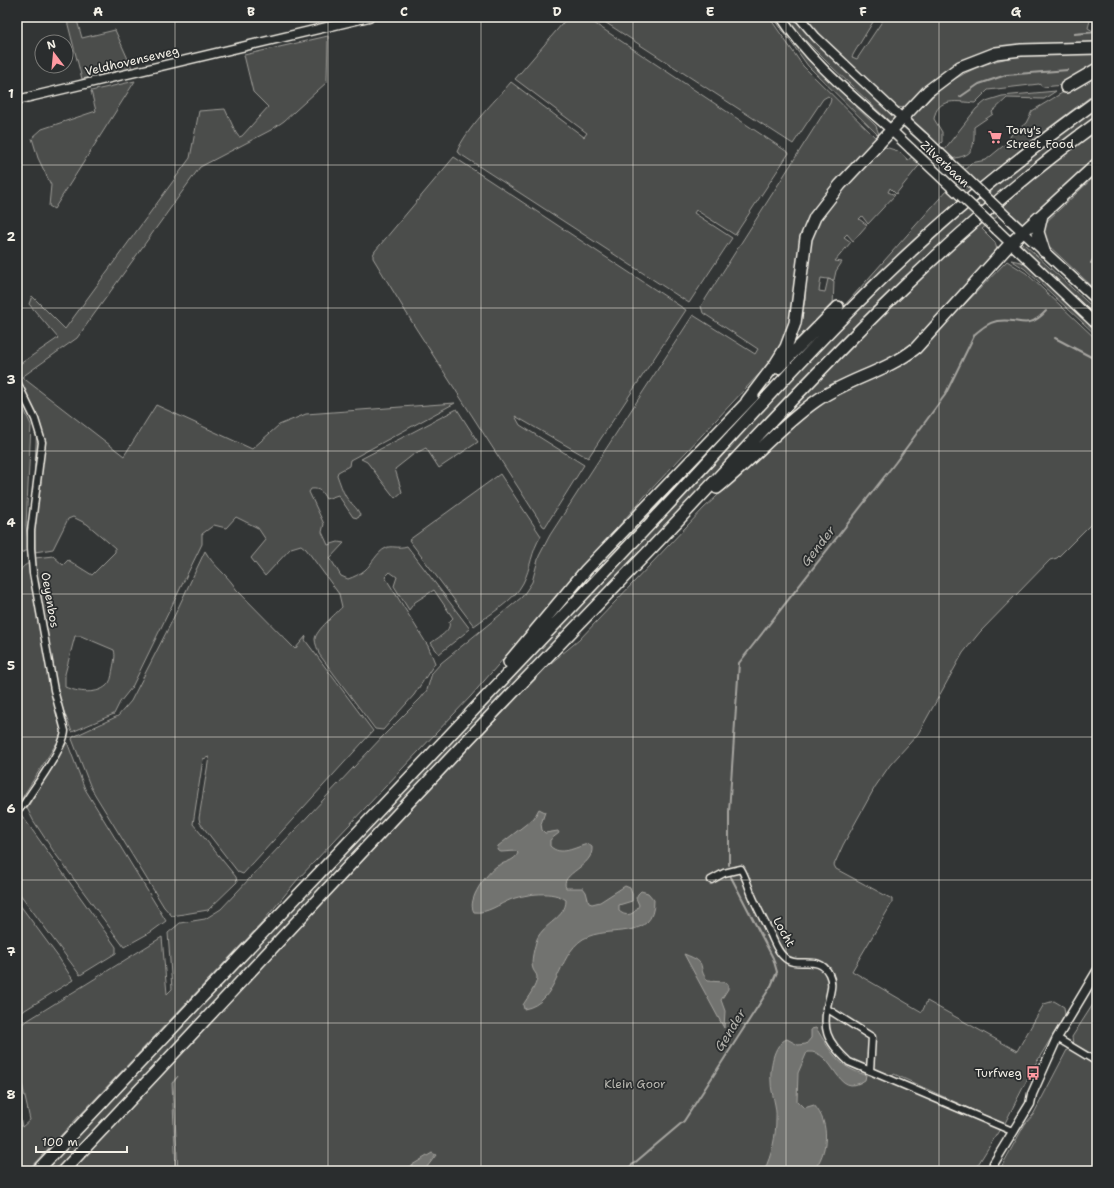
<svg xmlns="http://www.w3.org/2000/svg" width="1114" height="1188" font-family="'Shantell Sans',sans-serif">
	<rect width="100%" height="100%" fill="#323535"/>
	<filter id="ink" filterUnits="userSpaceOnUse"><feTurbulence type="fractalNoise" baseFrequency=".025" numOctaves="2"/><feDisplacementMap in="SourceGraphic" scale="8" xChannelSelector="R" yChannelSelector="G"/><feConvolveMatrix kernelMatrix="1 2 1 2 8 2 1 2 1" color-interpolation-filters="sRGB"/></filter>
	<g filter="url(#ink)">
		<path fill="#4b4d4c" stroke="#a09f9a" fill-rule="evenodd" d="M66 17H76L82 38 115 30 132 68 82 79Z
			M568 17H585L789 153 735 235 696 210 694 213 732 238 689 303 457 152C465 130 495 101 511 82L584 137 587 133 515 79Z
			M597 17H769L803 66 879 141C856 160 811 202 803 231 797 253 799 278 797 301 795 320 785 341 775 357L644 497 471 696 298 879 261 924 27 1171H17V1100L22 1127 30 1120 17 1061V1027L162 937 167 994 172 989 168 933 180 923 205 919 221 909 383 736 421 698 427 690 432 673 441 663 522 597 532 582 539 556 550 535 693 315 755 354 758 349 703 313 701 306 830 103 831 99 828 96 823 99 793 144Z
			M773 17H777L808 60 876 126 880 137 808 66Z
			M785 17H796L828 54 895 117 890 122 832 67 794 29Z
			M804 17H876L854 53 852 57 857 59 885 17H1091L1088 28 1093 31 1097 18V43L989 52 906 108 896 107 821 37Z
			M328 36 327 82 284 121 271 130 200 167 77 338 22 377 124 456 156 405 252 449 279 425 306 414 455 403 350 460 349 466 338 472 337 475C340 483 342 490 346 497 351 504 357 507 360 515L358 518 353 517 338 495 326 499C322 492 320 488 311 489L309 492 324 524 322 532 328 545 338 542 344 543 330 558 341 576 348 579C354 577 360 574 365 570 372 564 377 552 386 548 390 545 399 549 407 546L470 629 439 654 431 643C437 638 452 631 449 622L453 618 434 590 415 602 409 610 394 586 397 577 390 572 385 577 428 646 435 663 414 695 383 730 375 729 319 654C318 649 315 644 315 639 316 630 336 614 342 607L339 594 306 549 301 545 291 548 265 576 251 558 266 540 258 528 236 517 226 528 214 525 202 534V544L132 687 120 702 114 714 72 732 55 689 35 558 53 556 63 565 68 560 92 575 115 552V548L87 524 73 517 68 519 53 549 35 552 34 485 37 423 17 379V366L58 338 29 304 32 296 65 329 190 158 199 111 225 109 236 133 239 137 242 136 268 107 253 92 244 55ZM75 636H81L114 650C116 656 114 662 113 668 112 672 112 679 109 683 99 696 77 692 65 687V674Z
			M1097 50V67L1063 85 1043 87 1039 84 988 90 975 103C959 102 937 96 934 119L942 132V142L917 168 896 194 890 188 888 192 895 195 868 224 862 216 859 219 867 225 853 241 847 234 844 237 851 242 835 261 842 262 836 271 834 280 821 278 819 291 825 292 828 279 834 281 833 307 782 361C790 341 802 320 805 299 806 283 803 266 807 250 818 208 856 177 885 147L898 151 908 160 930 142 910 121C914 113 922 107 928 101 974 53 1036 52 1097 50Z
			M1097 72V92C1035 137 974 185 917 237 884 268 852 301 820 333L971 163 986 160 1008 142 1011 135 1026 123 1032 111Z
			M135 81 54 209 49 206 51 185 38 158 32 138 42 129 96 111 91 91Z
			M1056 91 1044 99 1007 98 992 112 993 114 974 127C975 158 969 155 941 161L940 155 976 109 986 101 1002 96Z
			M1097 105V116L1009 185 932 253 835 350 57 1171H43L703 475 827 342 925 245 1003 177Z
			M1097 129V159L1023 229 1004 211 982 229 995 242 997 250 912 348 849 380 745 458C802 397 858 336 918 279 975 226 1035 176 1097 129Z
			M454 157 686 310 588 458 515 416 520 425 584 465 545 527 543 526 415 327 373 258V255L375 251Z
			M1097 174V291L1048 245 1043 232 1044 224Z
			M1023 243 1097 311V321L1019 248Z
			M1011 260 1021 262 1030 268 1097 331V336L1025 269Z
			M1007 261 1026 273 1097 340V518L1057 558 1050 560 980 632 963 653 918 734 890 765 875 787 843 845 834 865 836 869 892 899V903L852 971 922 1012 927 1001 1017 1051 1044 1004 1054 1001 1064 1007 1065 1015 1033 1068 1005 1123H1001L894 1074 889 1082 1000 1129 974 1171H178L173 1083 178 1076 172 1083 176 1171H70L490 726 551 663 579 640 704 508 777 441 807 414 826 401 856 385 904 363 916 354Z
			M17 394 31 425 26 525 29 550 17 554Z
			M457 409 478 442 439 468 426 448 414 454 395 469 402 492 395 498 367 462 361 459Z
			M500 474 541 536C531 551 531 568 523 583 514 601 490 614 474 626L409 540Z
			M205 551C214 567 228 575 236 589L295 649 306 636 305 640 373 731 243 874 238 872 200 823 199 818 209 757 203 759 193 824 236 877 237 882 208 910 172 916 164 907 91 788 72 739 73 737 118 716 131 701 170 625Z
			M30 563 63 733 17 806 18 765 17 763V585C19 575 19 566 30 563Z
			M67 742 85 789 166 921 151 932 124 947 54 852 33 820 27 808Z
			M20 813 116 947V953L82 974 80 975 17 890V815Z
			M17 901 59 958 73 980 17 1015V979L20 977 17 974Z
			M1097 998V1057L1073 1043 1072 1037Z
			M1068 1048 1097 1065V1171H999L1025 1124 1033 1115Z"/>
		<path fill="#727370" stroke="#a6a5a0" d="M539 809 545 812 541 824 542 830 545 833 558 831 559 833 550 840V846C561 857 575 847 588 844L592 847C594 867 559 873 566 888H583L586 892 589 903 592 904 600 902 625 886 630 888 632 894V901L619 905V911C627 918 635 914 639 905L636 898 638 894 641 891 648 893 654 900C655 943 609 924 583 939 556 956 559 1003 524 1009L523 1005C527 998 537 986 537 977 537 974 534 972 533 969 530 962 535 945 537 939 544 923 566 918 566 900 553 890 527 894 512 899 499 904 487 914 474 912 466 900 487 873 497 866 504 862 515 861 518 853L516 851 501 852 497 850 498 846 534 818Z
			M684 954C711 964 695 966 708 981L724 982 728 984V989L721 1000 725 1011 724 1028Z
			M816 1028C831 1051 837 1067 866 1075L865 1080C835 1101 836 1049 807 1052L798 1073 797 1101 804 1108 814 1105C831 1124 828 1153 813 1171H764C772 1154 776 1137 776 1118 777 1105 771 1094 771 1082 770 1068 773 1044 787 1039L798 1045 806 1044 811 1038V1029Z
			M432 1153 436 1155 424 1171H402Z"/>
		<g fill="none" stroke-linecap="round" stroke-linejoin="round">
			<path stroke="#a6a5a0" stroke-width="2" d="M1074 34 1097 32
				M960 97 979 84 1006 75 1068 70
				M1091 263 1097 253
				M1055 338 1093 358
				M729 865V812L739 663 895 463 945 395 975 334C982 328 988 323 997 321 1019 317 1027 332 1046 311
				M625 1171 684 1121 771 986 777 972 773 958 731 877"/>
			<defs>
				<path id="street" d="M17 382 35 419 42 442 31 531V548L33 573 54 690 65 731C64 748 34 788 24 804L17 810
					M711 880 724 873 741 869C747 879 749 890 754 900 759 912 765 922 770 933 774 941 777 951 784 957 796 970 819 953 829 974 833 982 831 990 829 998 821 1029 826 1041 849 1062L1012 1131
					M826 1008 872 1037 870 1071
					M1057 1038 1097 1062"/>
				<path id="secondary" d="M781 17C809 61 853 96 891 130
					M799 17 816 37 902 118
					M17 100 369 17
					M993 1171 994 1163 1030 1104 1032 1094 1057 1038 1097 971"/>
				<path id="primary" d="M902 118 924 138
					M891 130 911 149
					M1009 219 1097 300
					M997 230 1097 325"/>
				<path id="highway" d="M1066 87 1097 69
					M1042 215 1038 232 1044 251
					M778 368 838 307
					M747 401 776 363 786 347 795 323 806 238 815 217 840 185 928 91 960 67 996 53 1021 50 1097 48
					M717 488C751 461 780 426 816 401 847 379 886 372 916 348L1011 243 1097 164
					M509 662 586 570 753 396
					M37 1171C241 957 443 741 647 527 737 432 823 331 920 243 975 192 1036 145 1097 101
					M63 1171C218 1008 369 842 525 680 566 637 607 595 648 552 791 402 928 245 1097 123"/>
			</defs>
			<use href="#street" stroke="#f4f1e8" stroke-width="9"/>
			<use href="#secondary" stroke="#f4f1e8" stroke-width="11"/>
			<use href="#primary" stroke="#f4f1e8" stroke-width="12"/>
			<use href="#highway" stroke="#f4f1e8" stroke-width="14"/>
			<use href="#street" stroke="#2a2d2e" stroke-width="6"/>
			<use href="#secondary" stroke="#2a2d2e" stroke-width="8"/>
			<use href="#primary" stroke="#2a2d2e" stroke-width="9"/>
			<use href="#highway" stroke="#2a2d2e" stroke-width="11"/>
			<defs>
				<path id="primary-bridge" d="M924 138 1009 219
					M911 149 997 230"/>
			</defs>
			<use href="#primary-bridge" stroke="#f4f1e8" stroke-width="12" stroke-linecap="butt"/>
			<use href="#primary-bridge" stroke="#2a2d2e" stroke-width="9"/>
		</g>
	</g>
	<path fill="none" stroke="#f4f1e8" stroke-width="1" stroke-opacity="0.55" d="M175 17V1171M328 17V1171M481 17V1171M633 17V1171M786 17V1171M939 17V1171M17 165H1097M17 308H1097M17 451H1097M17 594H1097M17 737H1097M17 880H1097M17 1023H1097"/>
	<defs>
		<symbol id="supermarket-bare" viewBox="-9 -9 18 18"><path d="M-6-5.5h2.5l.6 2H6L4.5 2H-2.5L-4.4-4H-6ZM-1.5 3.2a1.3 1.3 0 1 0 .1 0ZM3 3.2a1.3 1.3 0 1 0 .1 0Z" fill="#ff9aa2" stroke="#2a2d2e" stroke-width="2.5" paint-order="stroke"/></symbol>
		<symbol id="bus-bare" viewBox="-9 -9 18 18"><path d="M-5-6H5V4H4V6H2V4H-2V6H-4V4H-5ZM-3.5-4V0h7V-4ZM-3.5 1.2v1.5H-2V1.2ZM2 1.2v1.5H3.5V1.2Z" fill="#ff9aa2" stroke="#2a2d2e" stroke-width="2.5" paint-order="stroke"/></symbol>
	</defs>
	<g fill-rule="evenodd">
		<use href="#supermarket-bare" x="985" y="127" width="20" height="20"/>
		<use href="#bus-bare" x="1023" y="1063" width="20" height="20"/>
	</g>
	<g text-anchor="middle" dominant-baseline="central" stroke-width="3.5" stroke-linejoin="round" paint-order="stroke">
		<g font-size="12" fill="#f4f1e8" stroke="#2a2d2e">
			<text transform="translate(132 61) rotate(-13)">Veldhovenseweg</text>
			<text transform="translate(945 164) rotate(43)">Zilverbaan</text>
			<text transform="translate(50 600) rotate(80)">Oeyenbos</text>
			<text transform="translate(784 932) rotate(61)">Locht</text>
		</g>
		<g font-size="12" fill="#f4f1e8" stroke="#2a2d2e" text-anchor="start">
			<text x="1006" y="130">Tony's<tspan x="1006" dy="14">Street Food</tspan></text>
			<text x="1022" y="1073" text-anchor="end">Turfweg</text>
		</g>
		<g font-size="12" fill="#b9b8b1" stroke="#2a2d2e">
			<text x="635" y="1084">Klein Goor</text>
		</g>
		<g font-size="13" font-style="italic" fill="#b3b2ac" stroke="#2a2d2e">
			<text transform="translate(818 546) rotate(-52)">Gender</text>
			<text transform="translate(730 1030) rotate(-58)">Gender</text>
		</g>
	</g>
	<rect width="1114" height="1188" fill="none" stroke="#2a2d2e" stroke-width="44"/>
	<g transform="translate(54 54) rotate(344)"><circle r="19" fill="#2a2d2e" stroke="#7b7b78"/>
	<path d="M0-3L7 15L0 10L-7 15Z" fill="#ff9aa2"/>
	<text y="-6" font-size="11" font-weight="bold" text-anchor="middle" fill="#f4f1e8">N</text>
	</g>
	<path d="M36 1146v6h91v-6" fill="none" stroke="#f4f1e8" stroke-width="2"/>
	<text x="42" y="1146" font-size="12" fill="#f4f1e8" stroke="#2a2d2e" stroke-width="3" paint-order="stroke">100 m</text>
	<rect x="22" y="22" width="1070" height="1144" fill="none" stroke="#f4f1e8" stroke-width="1.5"/>
	<g font-size="13" text-anchor="middle" font-weight="bold" fill="#f4f1e8">
		<text x="98" y="16">A</text>
		<text x="251" y="16">B</text>
		<text x="404" y="16">C</text>
		<text x="557" y="16">D</text>
		<text x="710" y="16">E</text>
		<text x="863" y="16">F</text>
		<text x="1016" y="16">G</text>
		<text x="11" y="98">1</text>
		<text x="11" y="241">2</text>
		<text x="11" y="384">3</text>
		<text x="11" y="527">4</text>
		<text x="11" y="670">5</text>
		<text x="11" y="813">6</text>
		<text x="11" y="956">7</text>
		<text x="11" y="1099">8</text>
	</g>
</svg>
